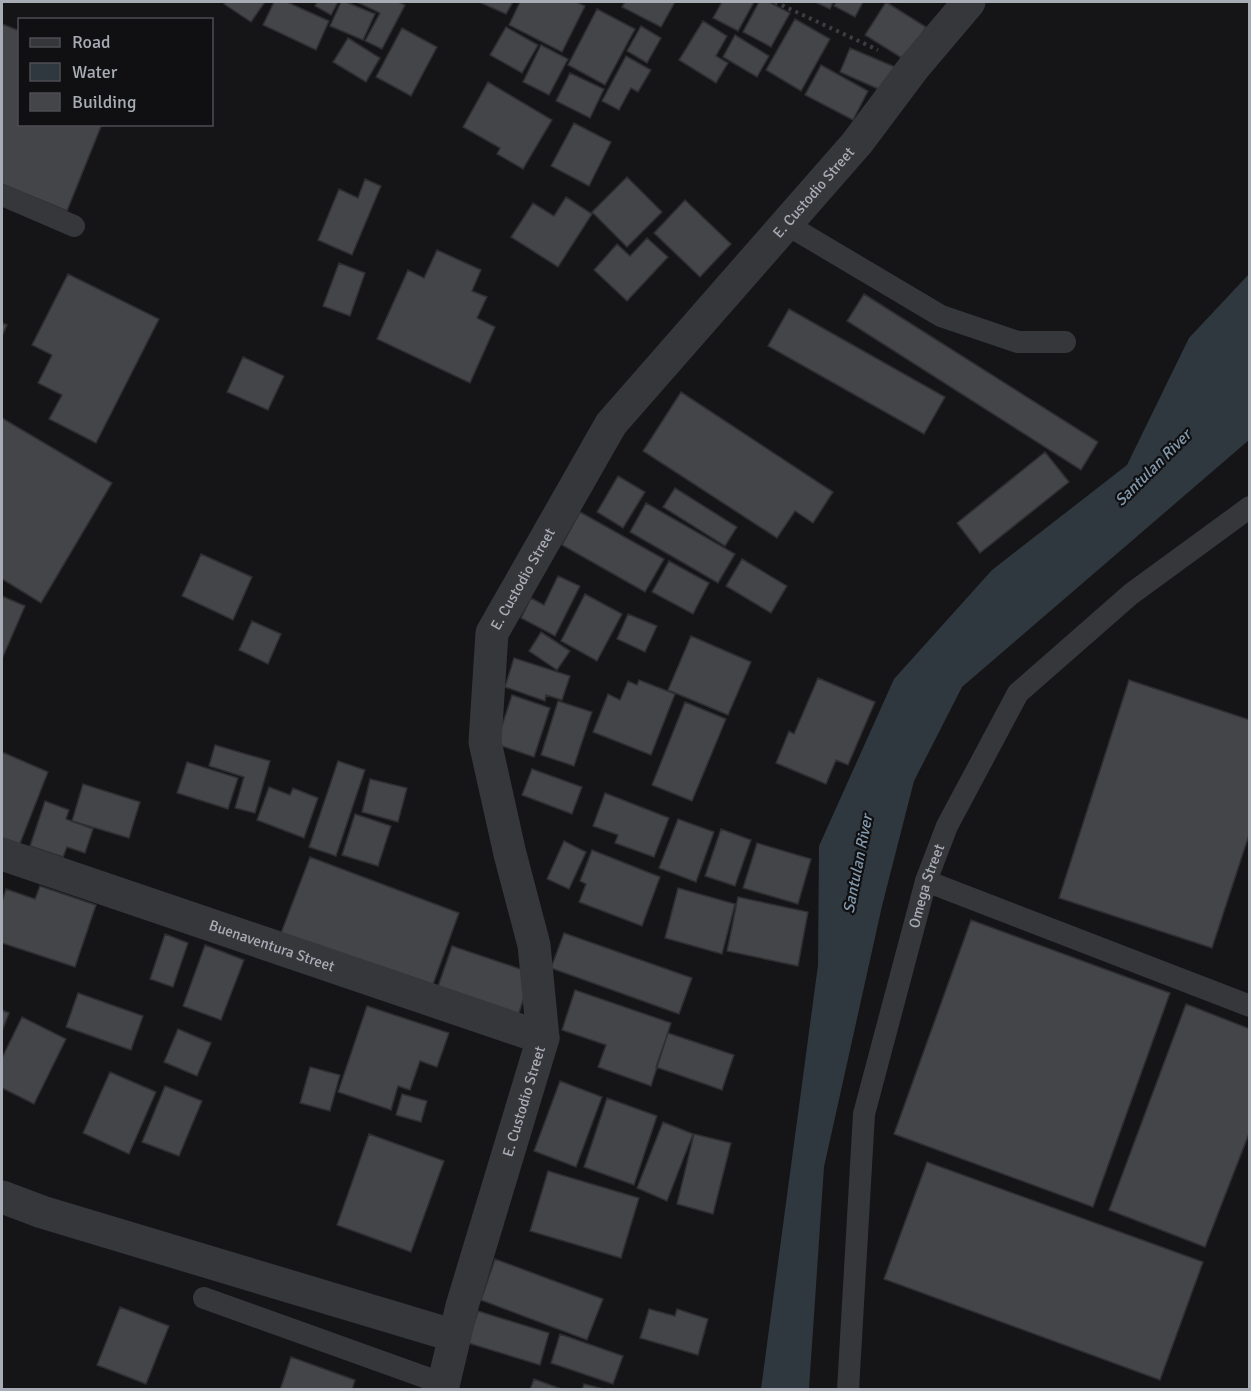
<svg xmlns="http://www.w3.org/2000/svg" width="1251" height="1391" font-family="Signika,sans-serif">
	<rect width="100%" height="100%" fill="#151517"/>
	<path fill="#2f383e" d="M1249 274V440L962 687 914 781 882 906 824 1167 809 1389H761L818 965 819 846 894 679 992 570 1127 465 1189 338Z"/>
	<path fill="#444549" stroke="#2f2f32" stroke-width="1.5" d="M226 2H265L251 22 224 4Z
		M274 2H287L329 21 316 50 263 25Z
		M317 2H338L331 15 315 6Z
		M341 2H346L375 14 363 40 330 26Z
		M357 2H398L405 5 382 49 365 41 380 13Z
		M479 2H513L506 14Z
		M520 2H576L585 6 562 52 509 25Z
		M625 2H675L661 27 622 7Z
		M722 2H754L738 31 713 18Z
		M759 2H769L790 13 771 47 743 32Z
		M815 2H833L830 9Z
		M836 2H863L855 17 834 6Z
		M886 2 926 27 905 60 865 35Z
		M597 9 635 29 605 85 568 65Z
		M795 19 830 39 801 91 766 70Z
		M703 21 727 36 716 56 728 63 716 83 679 60Z
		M2 24 20 31V124H102L67 211 2 184Z
		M641 26 661 38 647 63 627 51Z
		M506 27 538 45 522 73 490 55Z
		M402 28 437 47 411 96 376 77Z
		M735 35 769 56 757 77 723 57Z
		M348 38 380 58 366 82 333 62Z
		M541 45 568 59 549 95 523 82Z
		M850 48 895 67 885 92 840 72Z
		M626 56 651 70 638 92 631 88 619 110 602 101Z
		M821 65 868 91 853 120 805 95Z
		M570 73 604 89 590 118 556 101Z
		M488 82 552 120 523 169 497 154 500 148 463 127Z
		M574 123 611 142 589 186 551 166Z
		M627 177 662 212 627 247 592 212Z
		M365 179 381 186 352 255 318 240 339 189 358 198Z
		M566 197 592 214 558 267 511 237 533 203 554 216Z
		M685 200 731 244 700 277 654 233Z
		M647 238 668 257 627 301 594 270 617 244 630 256Z
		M437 250 481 270 472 291 487 297 477 318 495 327 470 383 377 339 408 270 424 278Z
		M339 263 365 273 350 316 323 306Z
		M68 274 159 319 96 443 49 419 62 395 38 383 52 355 32 345Z
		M864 294 1098 442 1081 470 847 321Z
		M789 309 945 397 924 434 768 346Z
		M2 323 7 325 2 336Z
		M243 357 284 376 268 410 227 392Z
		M681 392 833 492 813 523 795 511 777 538 643 451Z
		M2 418 112 483 41 603 2 579Z
		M1045 452 1069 482 980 553 957 523Z
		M618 476 645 492 623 528 597 512Z
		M675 488 737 527 725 546 663 507Z
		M646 503 735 554 718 583 630 532Z
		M580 512 664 559 645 592 562 545Z
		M201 554 252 577 233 620 182 596Z
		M742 559 787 586 771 613 726 586Z
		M669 561 709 583 693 614 652 592Z
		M558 576 580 586 555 636 521 618 531 598 544 605Z
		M585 594 622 614 597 661 561 641Z
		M2 596 25 606 2 659Z
		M628 614 657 626 645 652 617 639Z
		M252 621 281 634 268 664 239 650Z
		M541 632 570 651 557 670 529 651Z
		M691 636 751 662 728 715 668 690Z
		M514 658 570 676 562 700 546 695 545 701 505 687Z
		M818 678 875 702 848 765 836 760 826 784 776 763 789 731 794 734Z
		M639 680 675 694 651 755 593 732 608 694 620 700 628 681 637 685Z
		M1129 680 1250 720V832L1212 948 1059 898Z
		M512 695 550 708 534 757 496 744Z
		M558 701 592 712 574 766 541 755Z
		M685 702 726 719 692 801 652 785Z
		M215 745 270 761 255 813 235 808 244 777 209 766Z
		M2 752 48 772 19 846 2 838Z
		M338 761 365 770 336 856 309 847Z
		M187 762 238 778 228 809 177 793Z
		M532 769 582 787 572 814 522 795Z
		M370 779 407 788 398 822 362 812Z
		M83 784 140 802 129 838 72 821Z
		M269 787 290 795 293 788 318 798 304 838 257 820Z
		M605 793 669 818 654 857 615 843 618 835 593 826Z
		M45 801 69 810 66 819 93 829 85 853 67 847 63 857 30 846Z
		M355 814 391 826 378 866 342 855Z
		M678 819 714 832 696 882 659 868Z
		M721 829 751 840 735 886 705 876Z
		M564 841 586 852 569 889 547 879Z
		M757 843 811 859 798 904 743 888Z
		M592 850 660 877 642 926 579 902 586 884 580 881Z
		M310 857 459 913 428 998 278 941Z
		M40 886 96 905 75 967 2 943V902L6 889 35 899Z
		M678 888 735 904 722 954 665 938Z
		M738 897 808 912 798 966 727 951Z
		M971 920 1170 993 1093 1207 894 1134Z
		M564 933 692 978 679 1014 551 968Z
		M165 934 188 943 173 987 150 979Z
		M205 945 244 960 221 1020 183 1006Z
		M452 946 532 973 516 1022 435 995Z
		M575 990 671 1023 651 1086 598 1067 606 1045 562 1030Z
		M78 993 143 1016 131 1050 66 1027Z
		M1186 1004 1250 1029V1131L1205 1247 1109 1210Z
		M367 1006 449 1033 437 1067 420 1061 410 1090 398 1086 391 1110 338 1092Z
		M2 1010 9 1013 2 1031Z
		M22 1017 66 1039 34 1104 2 1088V1058Z
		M178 1029 211 1043 197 1076 164 1062Z
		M668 1033 734 1055 722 1090 656 1067Z
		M310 1067 340 1075 330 1111 300 1103Z
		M110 1072 156 1092 129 1154 83 1133Z
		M560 1081 602 1097 576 1167 534 1151Z
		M165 1086 202 1101 179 1156 142 1142Z
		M402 1094 427 1101 421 1122 396 1115Z
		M607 1098 657 1116 634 1185 584 1167Z
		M663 1122 693 1134 667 1201 637 1188Z
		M369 1134 444 1161 411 1252 337 1225Z
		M694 1134 731 1143 713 1214 677 1204Z
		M927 1162 1203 1262 1160 1380 884 1279Z
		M548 1171 639 1198 621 1258 530 1231Z
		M495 1259 603 1299 587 1340 481 1300Z
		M120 1307 169 1326 146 1384 97 1365Z
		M649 1309 675 1316 677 1309 708 1319 698 1355 640 1338Z
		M478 1311 549 1333 540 1365 468 1343Z
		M560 1334 623 1356 613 1384 551 1363Z
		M291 1357 355 1380 352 1390H280Z
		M534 1379 564 1390H530Z
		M584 1384 608 1390H582Z"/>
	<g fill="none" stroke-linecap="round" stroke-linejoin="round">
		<path stroke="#3d3e42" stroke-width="4" stroke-dasharray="3 4.5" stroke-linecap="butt" d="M775 2 878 50"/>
		<g stroke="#36373b" stroke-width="22">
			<path d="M2 195 74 226"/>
			<path d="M786 224 941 316 1018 342H1065"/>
			<path d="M926 881 1250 1006"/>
			<path d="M204 1298 444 1384"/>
			<path id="s1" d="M848 1390 864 1114 926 881 947 826 1018 693 1131 594 1250 507"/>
		</g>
		<g stroke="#36373b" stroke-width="33">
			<path id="s2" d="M2 854 543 1038"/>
			<path d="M2 1197 42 1212 455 1336"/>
			<path id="s3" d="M442 1390 462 1306 543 1038 534 945 510 854 485 742 492 633 611 424 857 143 914 67 969 2"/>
		</g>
	</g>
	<g text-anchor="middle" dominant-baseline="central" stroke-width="4.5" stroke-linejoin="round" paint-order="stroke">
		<g font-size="15" fill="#a8acb5" stroke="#101012">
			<text stroke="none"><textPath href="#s3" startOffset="1326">E. Custodio Street</textPath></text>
			<text stroke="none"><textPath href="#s3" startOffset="840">E. Custodio Street</textPath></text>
			<text stroke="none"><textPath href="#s1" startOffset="513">Omega Street</textPath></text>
			<text stroke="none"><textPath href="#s2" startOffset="285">Buenaventura Street</textPath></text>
			<text stroke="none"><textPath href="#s3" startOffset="300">E. Custodio Street</textPath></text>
		</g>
		<g font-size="16" font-style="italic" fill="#839aad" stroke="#101012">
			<text transform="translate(1153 468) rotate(-45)">Santulan River</text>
			<text transform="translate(858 864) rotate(-79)">Santulan River</text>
		</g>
	</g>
	<rect width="1251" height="1391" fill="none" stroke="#a8acb5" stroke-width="6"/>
	<rect x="18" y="18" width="195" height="108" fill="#101012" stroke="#4d4e53" stroke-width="1.5"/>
	<rect x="30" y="38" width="30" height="9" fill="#36373b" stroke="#4d4e53" stroke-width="1.5"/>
	<text x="72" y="48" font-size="18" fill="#a8acb5">Road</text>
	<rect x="30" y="63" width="30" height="18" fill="#2f383e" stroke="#4d4e53" stroke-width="1.5"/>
	<text x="72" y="78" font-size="18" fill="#a8acb5">Water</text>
	<rect x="30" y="93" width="30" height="18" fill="#444549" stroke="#4d4e53" stroke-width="1.5"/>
	<text x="72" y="108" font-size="18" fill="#a8acb5">Building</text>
</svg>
